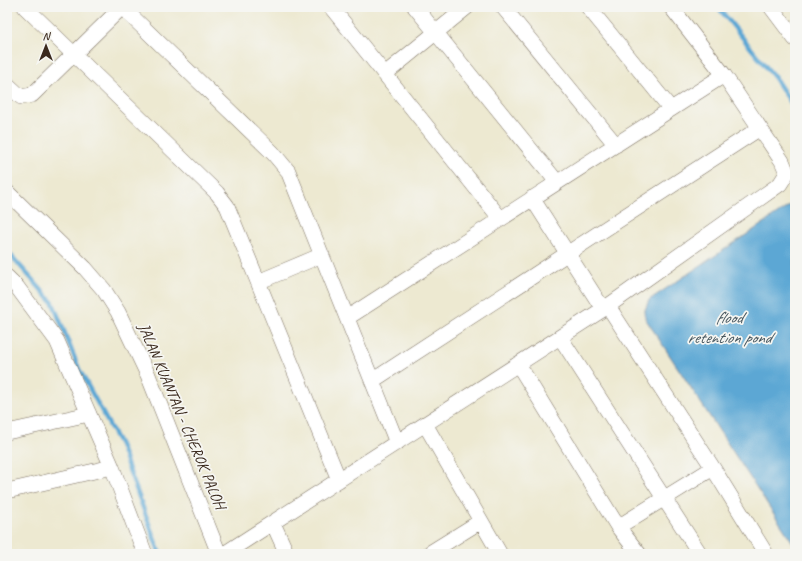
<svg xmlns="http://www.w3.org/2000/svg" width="802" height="561" font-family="Caveat,sans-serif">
	<rect width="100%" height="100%" fill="#f6f6f2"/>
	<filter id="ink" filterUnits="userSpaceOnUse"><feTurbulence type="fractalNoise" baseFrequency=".025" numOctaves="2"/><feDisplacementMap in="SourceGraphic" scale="8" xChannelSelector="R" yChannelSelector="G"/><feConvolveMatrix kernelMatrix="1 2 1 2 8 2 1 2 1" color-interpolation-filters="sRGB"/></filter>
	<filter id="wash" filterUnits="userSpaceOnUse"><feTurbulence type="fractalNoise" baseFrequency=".012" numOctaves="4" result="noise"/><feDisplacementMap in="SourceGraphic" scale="16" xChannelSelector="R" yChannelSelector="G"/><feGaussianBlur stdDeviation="0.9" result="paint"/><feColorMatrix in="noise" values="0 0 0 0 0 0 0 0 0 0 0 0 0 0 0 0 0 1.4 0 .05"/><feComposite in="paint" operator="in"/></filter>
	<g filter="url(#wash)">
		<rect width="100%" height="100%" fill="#ede9d1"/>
		<path fill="#5ca7d4" stroke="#4c6879" d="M795 202V546L645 318V310L649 300Z"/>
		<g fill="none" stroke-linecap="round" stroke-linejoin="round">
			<path stroke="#5ca7d4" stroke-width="4.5" d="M718 7 775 78 795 109
				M7 251 53 303 79 369 120 445 160 554"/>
		</g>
	</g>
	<g filter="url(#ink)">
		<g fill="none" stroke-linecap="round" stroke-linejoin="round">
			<defs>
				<path id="minor" d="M25 7 217 193 227 206 339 480
					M122 7 273 153 288 171 397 443
					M331 7 500 218
					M415 7 557 182
					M503 7 616 145
					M588 7 671 109
					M671 7 724 75
					M771 7 795 39
					M385 74 467 7
					M7 84 21 97 32 95 122 7
					M7 192 85 268 104 290 118 312 148 375 219 554
					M532 198 603 309
					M7 277 17 287 57 341 112 467 145 554
					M258 282 322 255
					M608 306 713 468 766 554
					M560 337 700 554
					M518 364 618 527 639 554
					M372 381 760 128
					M425 424 500 554
					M7 432 89 414
					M7 491 112 467
					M273 523 287 554
					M618 527 713 468
					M224 554 608 306 780 184 787 173 782 161 724 75 347 318
					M428 554 481 521"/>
			</defs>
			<use href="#minor" stroke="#796d5d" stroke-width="16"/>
			<use href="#minor" stroke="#fff" stroke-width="15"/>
		</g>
	</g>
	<g text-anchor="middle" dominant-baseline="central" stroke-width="3.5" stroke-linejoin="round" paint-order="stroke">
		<g font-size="16" fill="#3b2a1e" stroke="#f6f6f2">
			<text transform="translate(182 416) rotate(67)">JALAN KUANTAN - CHEROK PALOH</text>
		</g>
		<g font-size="17" font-style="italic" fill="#47565e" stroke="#f6f6f2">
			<text x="729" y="317">flood<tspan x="729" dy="20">retention pond</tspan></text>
		</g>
	</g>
	<rect width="802" height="561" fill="none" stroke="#f6f6f2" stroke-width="24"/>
	<g transform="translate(46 46)" stroke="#f6f6f2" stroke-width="3" paint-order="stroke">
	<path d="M0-3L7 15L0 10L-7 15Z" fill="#3b2a1e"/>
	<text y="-6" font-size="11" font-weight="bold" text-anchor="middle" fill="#3b2a1e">N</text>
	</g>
</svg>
